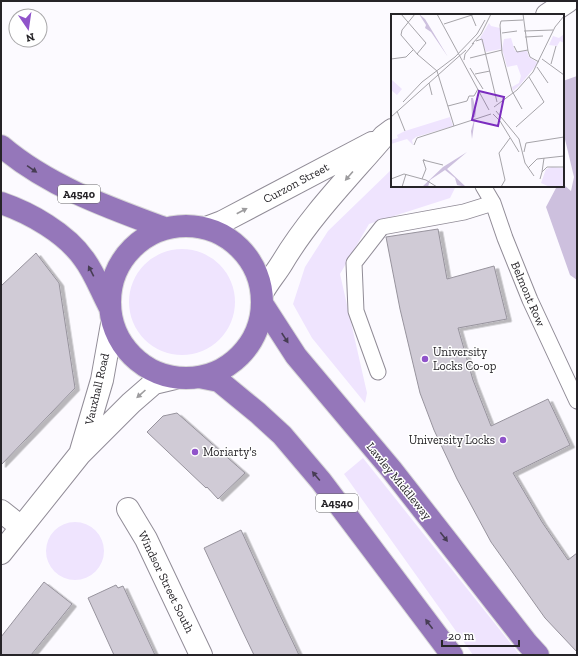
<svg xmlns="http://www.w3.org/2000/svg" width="578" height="656" font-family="'Zilla Slab',serif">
	<defs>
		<filter id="shadow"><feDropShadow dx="4.5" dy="2.5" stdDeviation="0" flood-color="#0004"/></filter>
	</defs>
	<rect width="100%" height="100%" fill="#fcfaff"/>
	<path fill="#efe4fe" d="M392 169V186H456L450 198 369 224 340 274 367 393 365 403 312 338 293 304 305 267 328 231Z
		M129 302a53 53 0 1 1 106 0a53 53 0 1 1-106 0Z
		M363 458 520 655H473L344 474Z
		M46 551a29 29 0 1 1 58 0a29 29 0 1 1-58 0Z"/>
	<path fill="#cdc0de" d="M577 76V280L570 275 546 207 556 188V186H563V180L564 185 571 191 574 177 563 131V81Z"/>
	<path fill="#fcfaff" d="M515 1H531L533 15H499L498 12Z"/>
	<path fill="#d0cbd6" stroke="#97939d" filter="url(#shadow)" d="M438 229 447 279 494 266 507 319 458 328 473 380 491 426 548 399 570 445 513 473 542 522 568 560 577 553V652L545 618 491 542 457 479 434 430 420 393 400 309 386 237Z
		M36 253 59 283 75 388 1 465V286Z
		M177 413 245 473 218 499 207 487 206 488 147 432 163 416Z
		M241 530 279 613 299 655H254L242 630 204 548Z
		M44 582 72 604 31 655H1V637Z
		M116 585 118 588 123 586 155 655H114L88 598Z"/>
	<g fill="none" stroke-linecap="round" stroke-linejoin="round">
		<defs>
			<path id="lane" d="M483 186 493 203 505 238 530 300 577 401
				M378 372 356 311 354 263 382 227 464 212 493 203"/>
			<path id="street" d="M547 15 568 1
				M206 228 222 222 372 143
				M262 293C268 282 276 273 282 263 310 216 349 177 384 136L392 130
				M128 509 146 539 201 655
				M1 511 21 527"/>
			<path id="secondary" d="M81 451 102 380 112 324
				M1 553 80 454 131 403 154 383 175 378"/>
			<path id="highway" d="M1 146C48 186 107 207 164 228
				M1 203C30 213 66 233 84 259 94 272 101 291 109 306
				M110 302a76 76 0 1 1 152 0a76 76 0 1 1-152 0Z
				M263 305 296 356 391 469 527 643 538 655
				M199 377 219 381 258 413 282 435 321 481 452 655"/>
		</defs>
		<use href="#lane" stroke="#918c97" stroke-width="17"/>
		<use href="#street" stroke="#918c97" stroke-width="24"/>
		<use href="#secondary" stroke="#918c97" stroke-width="24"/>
		<use href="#highway" stroke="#d8d8d8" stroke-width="24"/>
		<use href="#lane" stroke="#fff" stroke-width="15"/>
		<use href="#street" stroke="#fff" stroke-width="22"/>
		<use href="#secondary" stroke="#fff" stroke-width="22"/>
		<use href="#highway" stroke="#9577ba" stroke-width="22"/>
	</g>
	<defs><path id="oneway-solid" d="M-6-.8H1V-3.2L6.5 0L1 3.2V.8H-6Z"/></defs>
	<g fill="#473d54">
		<use href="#oneway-solid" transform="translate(32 169) rotate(34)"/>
		<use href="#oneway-solid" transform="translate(91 271) rotate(-117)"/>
		<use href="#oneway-solid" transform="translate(285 338) rotate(57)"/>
		<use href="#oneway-solid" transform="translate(316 476) rotate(-130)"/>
		<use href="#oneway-solid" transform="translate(444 537) rotate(52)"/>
		<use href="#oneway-solid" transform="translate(429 624) rotate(-127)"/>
	</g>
	<g fill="#9d9c9e">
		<use href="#oneway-solid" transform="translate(349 176) rotate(131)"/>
		<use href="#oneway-solid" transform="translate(242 211) rotate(-28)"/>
		<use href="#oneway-solid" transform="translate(141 394) rotate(138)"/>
	</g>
	<g fill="#9054ca" stroke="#fff" stroke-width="1.5">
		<circle cx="425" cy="359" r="4"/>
		<circle cx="503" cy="440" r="4"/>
		<circle cx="195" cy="452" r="4"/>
	</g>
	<g text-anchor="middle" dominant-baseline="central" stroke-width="3" stroke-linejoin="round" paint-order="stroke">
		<g fill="#fff" stroke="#676668" stroke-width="1">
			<rect x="58" y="185" width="42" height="18" rx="3"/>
			<rect x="316" y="494" width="42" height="18" rx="3"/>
		</g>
		<g font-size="11" font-weight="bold" fill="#262428">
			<text x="79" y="194">A4540</text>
			<text x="337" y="503">A4540</text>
		</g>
		<g font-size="12" fill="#262428" stroke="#fff">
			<text transform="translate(296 183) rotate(-28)">Curzon Street</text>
			<text transform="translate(528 294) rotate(67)">Belmont Row</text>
			<text transform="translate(97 389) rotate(-77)">Vauxhall Road</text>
			<text transform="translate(399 481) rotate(51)">Lawley Middleway</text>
			<text transform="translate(166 582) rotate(64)">Windsor Street South</text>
		</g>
		<g font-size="12" fill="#262428" stroke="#fff" text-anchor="start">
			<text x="433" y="352">University<tspan x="433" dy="14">Locks Co-op</tspan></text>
			<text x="495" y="440" text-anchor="end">University Locks</text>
			<text x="203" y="452">Moriarty's</text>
		</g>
	</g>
	<g transform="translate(391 14)">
		<rect width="173" height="173" fill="#fcfaff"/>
		<path d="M98 9 100 12 109 14 110 35 95 38 89 24ZM173 20V29L169 27 166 32 158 31 162 22 168 24ZM120 24 124 37H136L138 43 147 49 129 71 122 77 121 73 128 69 130 62 126 51 116 53 111 35 113 25ZM1 66 11 75 6 81 0 76ZM59 103 62 112 25 123 21 126 22 131 16 125 0 130V126L7 124 6 121 14 117ZM161 153 173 154V173H159L150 169 155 155Z" fill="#efe4fe"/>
		<path d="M28 0 34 5 57 43 40 18 34 14 35 11ZM80 84H82L85 97 81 125 80 117 84 103H81ZM76 138 56 155 75 173 66 171 64 164 54 156 39 166 37 173H31L52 153Z" fill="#cdc0de"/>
		<path fill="none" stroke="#a6a4a9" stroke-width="1" d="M10 0 35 29 26 40M24 0 11 16 10 21 27 41M46 0 98 96M80 0 85 12M132 0 137 37 139 43 148 48M53 10 84 0M133 17 162 16M111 19 126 17M134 23 152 22M85 27 91 25 106 88M81 30 90 20 100 0M123 32 126 38 137 36M26 40 46 57 63 112M79 44 111 36M0 45 15 43 22 36M151 45 173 61M73 46 74 40 83 29M160 50 165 32M146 53 157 69M79 54 92 75M84 60 99 57M38 69 41 81M78 82H83L87 75M12 88 31 68 64 43 86 20 94 6M57 92 76 87 78 82M103 93 126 76 142 58 164 13 173 2M131 95 121 77 111 39 109 11 110 7 132 6M6 97 14 117M105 97 128 125 134 149 143 162M102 100 109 107 128 138M0 103 75 36M125 113 153 88 138 63M23 131 26 124 100 100M133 138 135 129 173 123M32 146 52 151M137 154 146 145 173 142M151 158 153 144M0 165 13 160 35 166 46 173M31 165 35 155 32 146H34M149 165 151 158 156 153H173M11 173 15 160M110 173 114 166 108 139 119 124"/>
		<path fill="#7b2cbf" fill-opacity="0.15" stroke="#7b2cbf" stroke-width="2" d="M88 77 113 83 107 112 81 106Z"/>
		<rect width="173" height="173" fill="none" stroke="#262428" stroke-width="2"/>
	</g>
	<rect width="578" height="656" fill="none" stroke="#262428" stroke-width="4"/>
	<g transform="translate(28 28) rotate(167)"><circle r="19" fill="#ffffff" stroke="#a8a7a9"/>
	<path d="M0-3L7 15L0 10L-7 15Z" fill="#9054ca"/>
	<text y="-6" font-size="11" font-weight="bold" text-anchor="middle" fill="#262428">N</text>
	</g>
	<path d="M442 640v6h77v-6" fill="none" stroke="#262428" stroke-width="2"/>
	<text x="448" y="640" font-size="12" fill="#262428" stroke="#ffffff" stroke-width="3" paint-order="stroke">20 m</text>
</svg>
